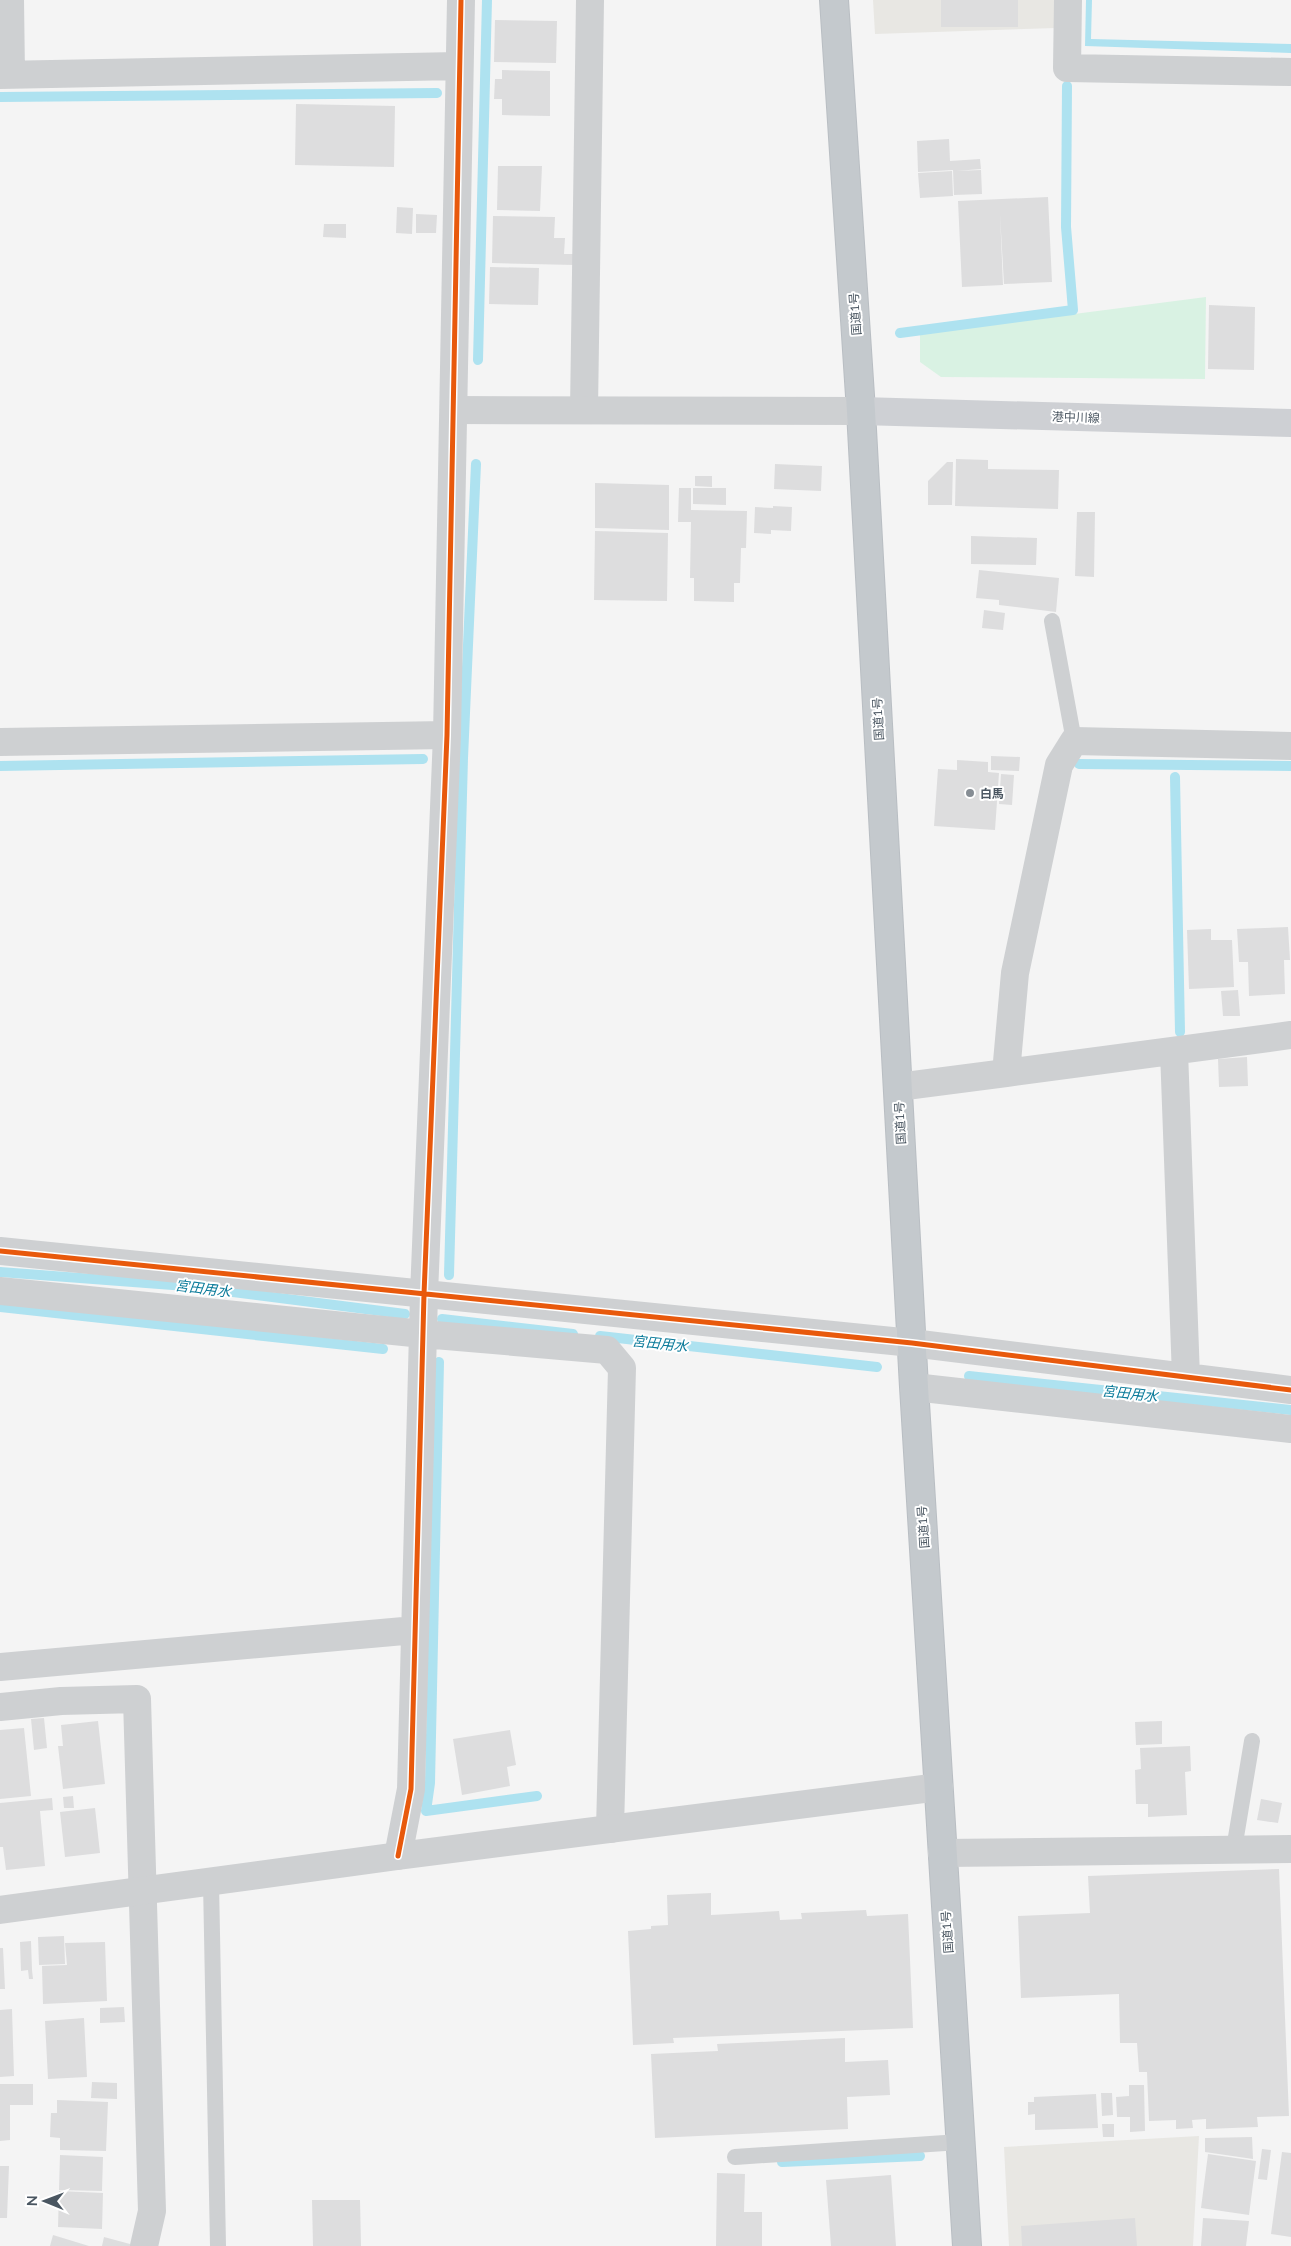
<svg xmlns="http://www.w3.org/2000/svg" width="1291" height="2246" font-family="Lato,'Noto Sans JP',sans-serif">
	<rect width="100%" height="100%" fill="#f4f4f4"/>
	<path fill="#e8e7e3" d="M873 0H1056V28L875 34Z
		M1199 2136 1193 2246H1009L1004 2147Z"/>
	<path fill="#d9f2e3" d="M1206 297 1205 379 941 377 920 362V334Z"/>
	<path fill="#aee2f0" d="M1086 0H1092L1091 39 1291 44V53L1085 46Z"/>
	<g fill="none" stroke-linecap="round" stroke-linejoin="round">
		<path stroke="#aee2f0" stroke-width="10" d="M0 97 437 93
			M900 333 1073 310 1066 227 1067 86
			M478 360 487 0
			M1079 764 1291 766
			M0 766 423 759
			M1175 777 1180 1032
			M0 1272 186 1286 405 1314
			M449 1275 463 758 476 464
			M0 1307 383 1349
			M442 1319 573 1334
			M600 1336 877 1367
			M439 1362 430 1783 426 1811 537 1796
			M969 1376 1291 1410
			M782 2162 920 2156"/>
	</g>
	<path fill="#ddddde" d="M941 0H1018V27H941Z
		M495 20 557 21 556 63 494 62Z
		M502 70 550 71V116L502 115V99H494L495 79H502Z
		M296 104 395 106 394 167 295 165Z
		M949 139 950 161 980 159 981 169 956 171 981 170 982 194 954 195 953 170 918 172 917 141Z
		M498 166H542L540 211 497 210Z
		M952 171 953 196 920 198 918 173Z
		M1048 197 1052 282 1004 284 1000 214 1003 285 962 287 958 201Z
		M397 207 413 208 412 234 396 233Z
		M416 214 437 215 436 233H416Z
		M493 216 555 217 554 238H565L564 254H575V265L492 263Z
		M324 224H346V238L323 237Z
		M490 267 539 268 538 305 489 304Z
		M1209 305 1255 307 1254 370 1208 369Z
		M956 459 988 460V469L1059 470 1058 509 955 506Z
		M947 462H953L952 505H928V481Z
		M775 464 822 466 821 491 774 489Z
		M695 476H712V487L695 486Z
		M595 483 669 485V530L595 528Z
		M679 488H691V510L747 511 746 548H741L740 583H734V602L694 601V578H690L691 522H678Z
		M693 488H726V505L693 504Z
		M773 506 792 507 791 531 771 530V534L754 533 755 507 773 508Z
		M1077 512H1095L1094 577 1075 576Z
		M595 531 668 533 667 601 594 600Z
		M971 536 1037 538 1036 565 971 564Z
		M979 570 1059 578 1056 612 999 605V600L976 598Z
		M984 610 1005 613 1003 630 982 628Z
		M991 756 1020 757 1019 771 991 770Z
		M957 760 988 762V772L999 773 995 830 934 826 938 769 957 770Z
		M1001 774 1014 775 1012 805 999 804Z
		M1288 927 1290 960H1284L1285 994 1249 996 1248 962H1239L1237 929Z
		M1211 929V940H1232L1234 987 1189 989 1187 930Z
		M1238 990 1240 1016H1223L1221 991Z
		M1247 1057 1248 1086 1219 1087 1218 1059Z
		M44 1718 47 1748 34 1750 31 1719Z
		M98 1721 105 1784 63 1789 58 1746H63L61 1725Z
		M1162 1721V1744L1136 1745 1135 1722Z
		M24 1728 31 1796 0 1799V1730Z
		M510 1730 516 1765 507 1767 510 1786 462 1795 453 1739Z
		M1190 1746 1191 1771 1185 1772 1187 1815 1148 1817V1804H1136L1135 1770 1141 1769 1140 1748Z
		M73 1796 74 1808H64L63 1797Z
		M52 1798 53 1810 40 1811 45 1866 6 1870 3 1847H0V1803Z
		M1261 1799 1282 1803 1278 1823 1257 1820Z
		M95 1808 100 1853 65 1857 60 1812Z
		M1279 1869 1289 2116 1257 2117 1258 2127 1206 2129V2119L1192 2120 1193 2128 1176 2129V2120L1149 2121 1147 2072H1139L1137 2043H1120L1119 1994 1021 1998 1018 1916 1090 1913 1088 1876Z
		M711 1893V1915L779 1911 780 1920 802 1919 801 1913 866 1910 867 1916 908 1914 913 2028 673 2038 674 2043 633 2045 628 1931 651 1929V1926L668 1925 667 1895Z
		M64 1936 65 1964 39 1965 38 1937Z
		M31 1941 32 1970 33 1979H29L28 1970 21 1971 20 1942Z
		M105 1942 107 2001 43 2004 42 1966 67 1965 65 1943Z
		M0 1948H3L5 1989H0Z
		M124 2007 125 2022 100 2023V2008Z
		M12 2009 14 2076 0 2077V2010Z
		M84 2018 87 2077 48 2079 45 2021Z
		M845 2038V2062L888 2060 890 2095 847 2097 848 2129 655 2138 651 2054 718 2051 717 2044Z
		M92 2082 117 2083V2099L91 2098Z
		M0 2084H33V2105H10V2140L0 2141Z
		M1129 2085H1144L1145 2131 1130 2132V2117H1117L1116 2097 1129 2096Z
		M1101 2093H1112L1113 2115 1102 2116Z
		M1096 2094 1098 2128 1035 2130V2114L1028 2115V2102H1034V2097Z
		M57 2100 108 2102 106 2151 60 2150V2138L50 2137 51 2113H57Z
		M1102 2124H1114V2137H1103Z
		M1252 2137 1253 2159 1205 2152V2138Z
		M1262 2149 1271 2150 1267 2180 1258 2179Z
		M1282 2152 1291 2153V2237L1271 2234Z
		M1208 2154 1256 2161 1249 2215 1201 2208Z
		M60 2155 103 2157 102 2191 59 2190Z
		M0 2166H9L7 2218H0Z
		M717 2173 745 2174 744 2212H762V2246H716Z
		M891 2175 896 2246H831L826 2180Z
		M59 2191 103 2193 102 2229 58 2227Z
		M312 2200H360L361 2246H313Z
		M1135 2218 1137 2246H1022L1021 2226Z
		M1203 2218 1249 2221 1246 2246H1201Z
		M53 2235 89 2246H50Z
		M104 2237 130 2244V2246H102Z"/>
	<g fill="none" stroke-linecap="round" stroke-linejoin="round">
		<defs>
			<path id="trunk" d="M834 0 861 411 914 1387 967 2246"/>
		</defs>
		<use href="#trunk" stroke="#b9bec3" stroke-width="30"/>
		<path stroke="#ced0d2" stroke-width="16" d="M1052 621 1074 741
			M1234 1849 1252 1741
			M211 1882 218 2246
			M735 2157 960 2142"/>
		<path stroke="#ced0d2" stroke-width="28" d="M10 0 11 74
			M1068 0 1067 68 1291 72
			M0 75 458 66
			M584 410 590 0
			M0 742 447 735
			M1174 1051 1186 1377
			M1006 1073 1291 1035
			M898 1087 1006 1073 1015 973 1059 765 1074 741 1291 746
			M0 1251 912 1343 1291 1390
			M0 1291 423 1334 607 1350 622 1368 610 1829
			M914 1387 1291 1429
			M0 1667 415 1630
			M0 1707 61 1701 137 1699 152 2211 144 2246
			M942 1853 1291 1849
			M398 1856 411 1789 424 1294 447 735 461 0"/>
		<path stroke="#ced0d2" stroke-width="28" d="M454 410 861 411
			M0 1910 398 1856 939 1787"/>
		<path stroke="#ced0d4" stroke-width="28" d="M861 411 1291 423"/>
		<use href="#trunk" stroke="#c4c9cd" stroke-width="28"/>
		<defs>
			<path id="cycleway" d="M0 1251 912 1343 1291 1390
				M398 1856 411 1789 424 1294 447 735 461 0"/>
		</defs>
		<use href="#cycleway" stroke="#fff" stroke-width="8"/>
		<use href="#cycleway" stroke="#e8590c" stroke-width="5"/>
	</g>
	<circle fill="#868d94" stroke="#fff" stroke-width="2" cx="970" cy="793" r="5"/>
	<g text-anchor="middle" dominant-baseline="central" stroke-width="4" stroke-linejoin="round" paint-order="stroke">
		<g font-size="12" fill="#4a5661" stroke="#fff">
			<text transform="translate(855 314) rotate(-94)">国道1号</text>
			<text transform="translate(1076 417) rotate(2)">港中川線</text>
			<text transform="translate(878 719) rotate(-93)">国道1号</text>
			<text transform="translate(900 1123) rotate(-93)">国道1号</text>
			<text transform="translate(923 1527) rotate(-94)">国道1号</text>
			<text transform="translate(947 1932) rotate(-94)">国道1号</text>
		</g>
		<g font-size="12" font-weight="bold" fill="#4a5661" stroke="#fff" text-anchor="start">
			<text x="980" y="793">白馬</text>
		</g>
		<g font-size="14" font-style="italic" fill="#0c7c9b" stroke="#fff">
			<text transform="translate(203 1288) rotate(7)">宮田用水</text>
			<text transform="translate(660 1343) rotate(6)">宮田用水</text>
			<text transform="translate(1130 1393) rotate(6)">宮田用水</text>
		</g>
	</g>
	<g transform="translate(45 2201) rotate(271)" stroke="#ffffff" stroke-width="4" paint-order="stroke">
	<path d="M0-4L9 19L0 12L-9 19Z" fill="#4a5661"/>
	<text y="-8" font-size="14" font-weight="bold" text-anchor="middle" fill="#4a5661">N</text>
	</g>
</svg>
